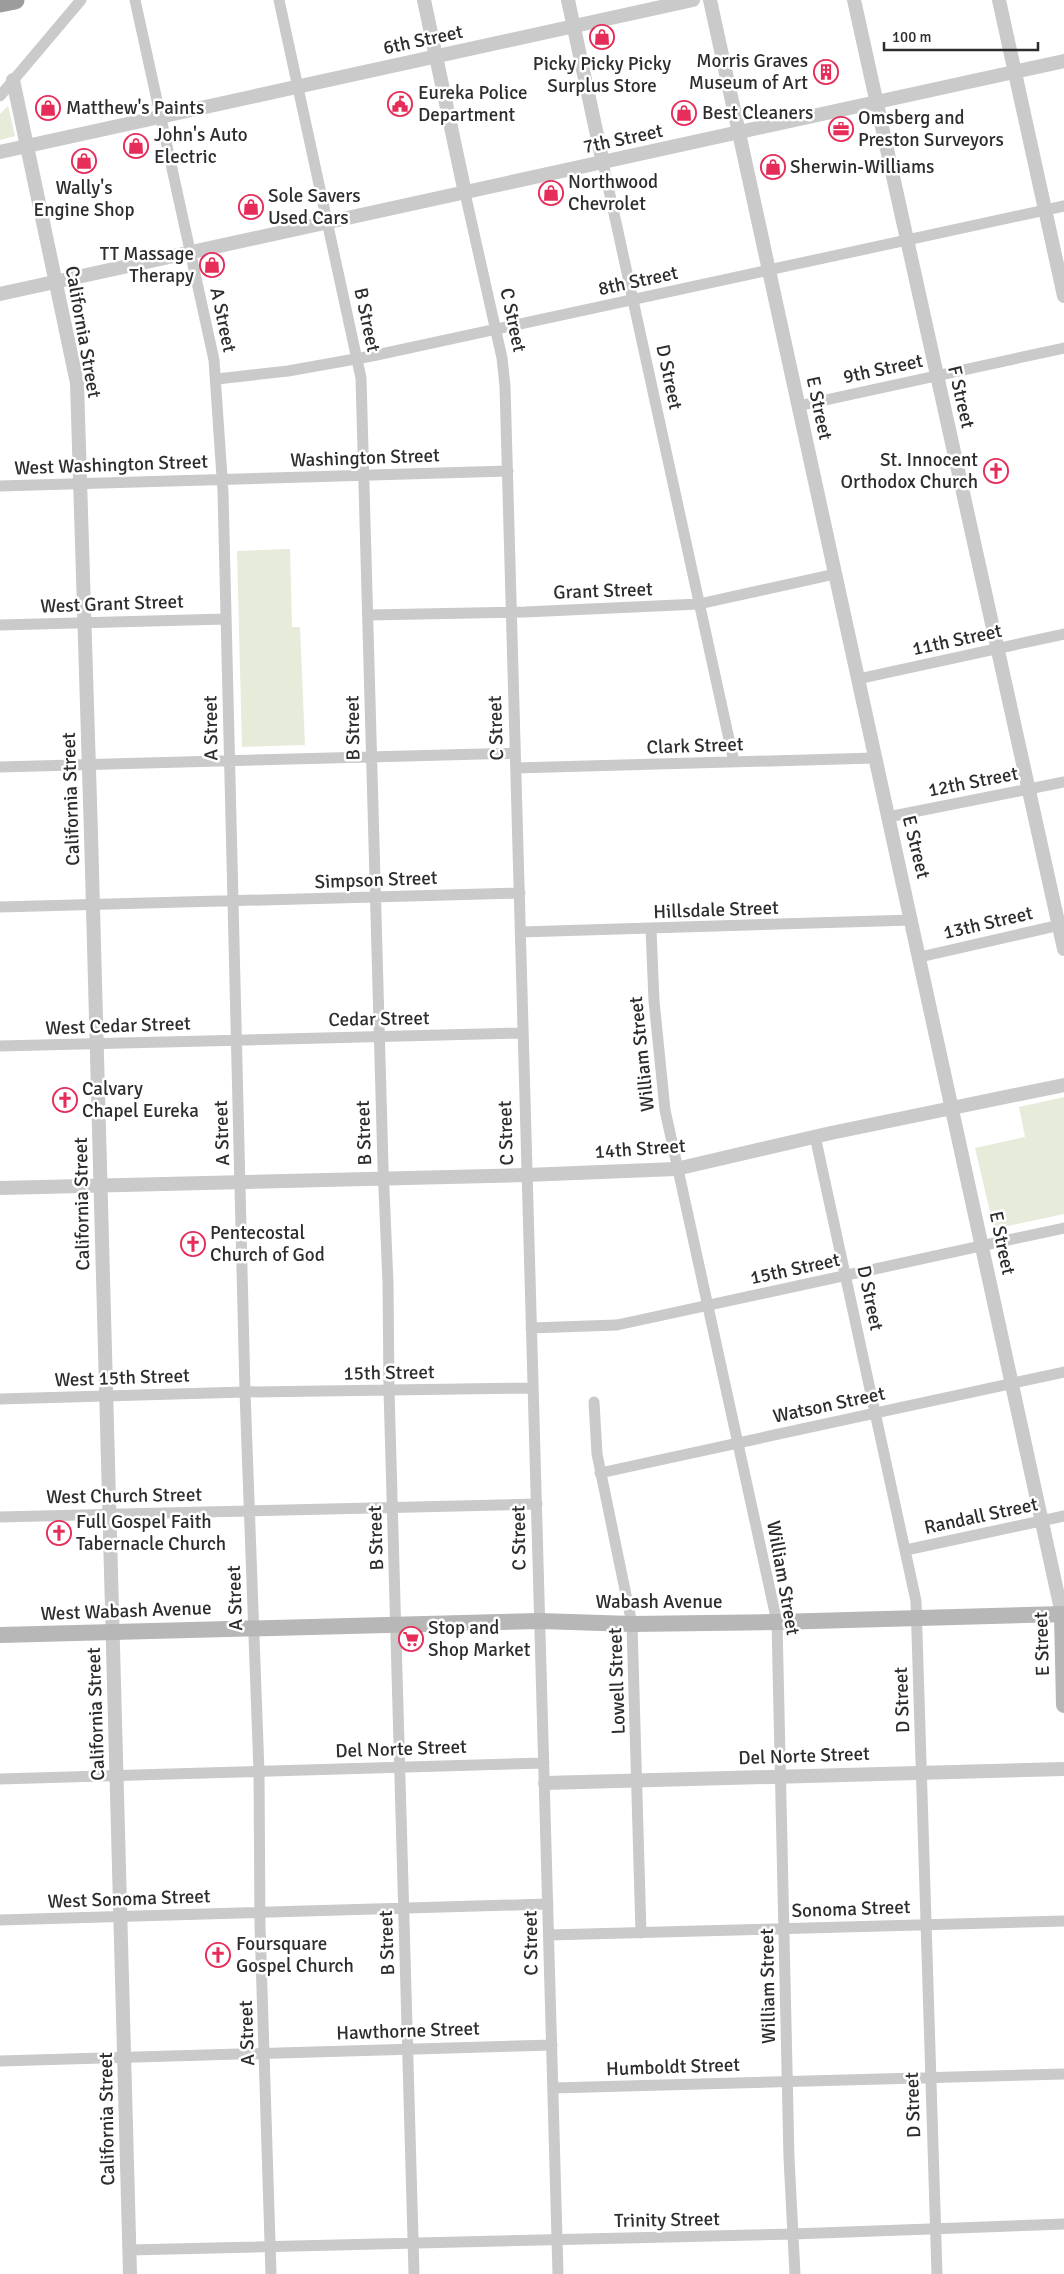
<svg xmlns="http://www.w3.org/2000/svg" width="1064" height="2274" font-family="Signika,sans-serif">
	<rect width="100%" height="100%" fill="#fff"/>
	<path fill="#e6ebda" d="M8 106 15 136 0 140V114Z
		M290 549 292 627H300L305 745 242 747 237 551Z
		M1064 1097V1214L994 1229 975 1148 1025 1137 1019 1107Z"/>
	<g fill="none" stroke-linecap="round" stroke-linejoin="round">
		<path stroke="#cacaca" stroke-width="11" d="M135 0 214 360 223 492 245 1392 259 1772 260 1926 271 2274
			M279 0 361 378 383 1166 388 1283 389 1390 414 2274
			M0 96 81 0
			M603 163 734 762
			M465 193 502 358 505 386 558 2274
			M217 379 288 371 372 356 1064 206
			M798 406 1064 348
			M0 486 508 471
			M369 615 525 612 699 604 835 574
			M0 625 226 619
			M858 679 1064 634
			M0 767 515 753
			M516 768 875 758
			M888 817 1064 782
			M0 907 520 893
			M651 929 654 1001 665 1110 777 1622 789 2158 795 2274
			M521 932 912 920
			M920 957 1064 924
			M0 1046 523 1033
			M815 1136 916 1601 937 2274
			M531 1328 617 1325 1064 1228
			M0 1399 245 1392 533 1388
			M594 1402 597 1454 632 1624 641 1933
			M600 1473 1064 1372
			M0 1517 537 1504
			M906 1550 1064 1516
			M0 1779 544 1763
			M0 1920 548 1904
			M549 1935 1064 1921
			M0 2061 552 2045
			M553 2088 1064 2074
			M129 2250 793 2234 1064 2224"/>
		<path stroke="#cacaca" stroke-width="14" d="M424 0 465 193
			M568 0 603 163
			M710 0 1062 1614
			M854 0 1064 949
			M999 0 1064 296
			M13 80 77 383 91 834 130 2274
			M0 152 693 0
			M0 294 1064 61
			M0 1188 526 1175 676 1169 831 1133 1064 1085
			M545 1783 1064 1769"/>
		<path stroke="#b7b7b7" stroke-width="16" d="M1062 1614 1064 1705
			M0 1635 540 1621 632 1624 777 1622 1064 1614"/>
		<path stroke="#9c9c9c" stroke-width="19" d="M0 3 15 0"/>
	</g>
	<defs>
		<symbol id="shop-ring" viewBox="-11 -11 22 22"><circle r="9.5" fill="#fff" stroke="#e62c59" stroke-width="1.5"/><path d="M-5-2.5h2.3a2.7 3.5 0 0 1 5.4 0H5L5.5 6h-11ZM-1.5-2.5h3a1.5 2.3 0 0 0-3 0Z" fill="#e62c59"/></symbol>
		<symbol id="building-ring" viewBox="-11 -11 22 22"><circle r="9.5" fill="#fff" stroke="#e62c59" stroke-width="1.5"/><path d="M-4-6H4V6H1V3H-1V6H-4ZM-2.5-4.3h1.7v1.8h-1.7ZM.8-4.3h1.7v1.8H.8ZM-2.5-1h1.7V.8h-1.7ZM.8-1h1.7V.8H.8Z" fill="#e62c59"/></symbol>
		<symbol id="civic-ring" viewBox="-11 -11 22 22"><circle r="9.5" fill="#fff" stroke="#e62c59" stroke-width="1.5"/><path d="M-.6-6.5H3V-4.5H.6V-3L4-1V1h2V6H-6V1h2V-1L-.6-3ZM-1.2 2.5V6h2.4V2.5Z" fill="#e62c59"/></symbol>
		<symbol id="office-ring" viewBox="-11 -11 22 22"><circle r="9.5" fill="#fff" stroke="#e62c59" stroke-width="1.5"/><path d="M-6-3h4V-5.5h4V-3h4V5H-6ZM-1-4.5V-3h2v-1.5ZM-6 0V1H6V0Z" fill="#e62c59"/></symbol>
		<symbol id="church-ring" viewBox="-11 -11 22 22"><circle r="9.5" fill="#fff" stroke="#e62c59" stroke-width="1.5"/><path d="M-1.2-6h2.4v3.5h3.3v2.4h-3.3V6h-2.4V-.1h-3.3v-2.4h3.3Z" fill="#e62c59"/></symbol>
		<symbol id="supermarket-ring" viewBox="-11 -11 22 22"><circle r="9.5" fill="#fff" stroke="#e62c59" stroke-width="1.5"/><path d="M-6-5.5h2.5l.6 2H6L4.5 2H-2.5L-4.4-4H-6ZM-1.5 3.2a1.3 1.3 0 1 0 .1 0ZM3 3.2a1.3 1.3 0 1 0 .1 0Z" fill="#e62c59"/></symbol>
	</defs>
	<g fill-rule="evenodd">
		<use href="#shop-ring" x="588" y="23" width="28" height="28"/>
		<use href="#building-ring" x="812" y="58" width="28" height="28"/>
		<use href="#civic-ring" x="386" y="90" width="28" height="28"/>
		<use href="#shop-ring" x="34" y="94" width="28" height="28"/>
		<use href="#shop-ring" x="670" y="99" width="28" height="28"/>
		<use href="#office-ring" x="827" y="115" width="28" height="28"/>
		<use href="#shop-ring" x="122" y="132" width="28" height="28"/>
		<use href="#shop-ring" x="70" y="147" width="28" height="28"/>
		<use href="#shop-ring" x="759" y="153" width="28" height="28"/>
		<use href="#shop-ring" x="537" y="179" width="28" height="28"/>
		<use href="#shop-ring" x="237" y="193" width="28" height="28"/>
		<use href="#shop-ring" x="198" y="251" width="28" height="28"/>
		<use href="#church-ring" x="982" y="457" width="28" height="28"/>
		<use href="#church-ring" x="51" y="1086" width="28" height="28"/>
		<use href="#church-ring" x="179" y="1230" width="28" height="28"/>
		<use href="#church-ring" x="45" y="1519" width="28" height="28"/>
		<use href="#supermarket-ring" x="397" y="1625" width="28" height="28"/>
		<use href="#church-ring" x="204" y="1941" width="28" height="28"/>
	</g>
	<g text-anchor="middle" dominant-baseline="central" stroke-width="5" stroke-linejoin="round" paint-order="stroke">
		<g font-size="19" fill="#2d2d2d" stroke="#fff">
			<text transform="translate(423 40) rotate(-12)">6th Street</text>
			<text transform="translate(623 139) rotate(-12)">7th Street</text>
			<text transform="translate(638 281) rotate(-12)">8th Street</text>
			<text transform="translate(223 320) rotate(78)">A Street</text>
			<text transform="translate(367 320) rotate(78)">B Street</text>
			<text transform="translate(513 320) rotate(78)">C Street</text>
			<text transform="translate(83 332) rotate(80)">California Street</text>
			<text transform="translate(883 369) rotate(-12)">9th Street</text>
			<text transform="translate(669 377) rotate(78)">D Street</text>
			<text transform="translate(961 397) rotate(77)">F Street</text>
			<text transform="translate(819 408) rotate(78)">E Street</text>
			<text transform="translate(365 458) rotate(-2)">Washington Street</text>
			<text transform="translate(111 465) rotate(-2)">West Washington Street</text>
			<text transform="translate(603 591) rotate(-2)">Grant Street</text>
			<text transform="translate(112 604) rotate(-2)">West Grant Street</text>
			<text transform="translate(957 640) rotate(-12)">11th Street</text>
			<text transform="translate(211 728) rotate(-91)">A Street</text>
			<text transform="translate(353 728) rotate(-91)">B Street</text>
			<text transform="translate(496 728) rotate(-92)">C Street</text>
			<text transform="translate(695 746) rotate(-2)">Clark Street</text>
			<text transform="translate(973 782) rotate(-11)">12th Street</text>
			<text transform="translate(71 799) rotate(-92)">California Street</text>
			<text transform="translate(916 847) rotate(76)">E Street</text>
			<text transform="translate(376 880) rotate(-2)">Simpson Street</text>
			<text transform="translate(716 910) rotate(-2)">Hillsdale Street</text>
			<text transform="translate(988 923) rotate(-13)">13th Street</text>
			<text transform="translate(379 1019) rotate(-1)">Cedar Street</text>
			<text transform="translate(118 1026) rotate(-2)">West Cedar Street</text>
			<text transform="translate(642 1054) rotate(-96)">William Street</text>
			<text transform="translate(222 1133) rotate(-92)">A Street</text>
			<text transform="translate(364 1133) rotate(-92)">B Street</text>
			<text transform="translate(506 1133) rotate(-92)">C Street</text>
			<text transform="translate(640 1149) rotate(-4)">14th Street</text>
			<text transform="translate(82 1204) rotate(-91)">California Street</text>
			<text transform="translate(1002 1243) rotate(78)">E Street</text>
			<text transform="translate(795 1269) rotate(-12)">15th Street</text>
			<text transform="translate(870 1298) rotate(78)">D Street</text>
			<text transform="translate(389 1373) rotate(-1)">15th Street</text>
			<text transform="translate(122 1378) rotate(-2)">West 15th Street</text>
			<text transform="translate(829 1405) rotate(-12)">Watson Street</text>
			<text transform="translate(124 1496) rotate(-1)">West Church Street</text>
			<text transform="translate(981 1516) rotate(-12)">Randall Street</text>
			<text transform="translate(376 1538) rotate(-92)">B Street</text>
			<text transform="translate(519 1538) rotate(-91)">C Street</text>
			<text transform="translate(783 1578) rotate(80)">William Street</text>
			<text transform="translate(235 1598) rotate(-92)">A Street</text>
			<text x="659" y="1602">Wabash Avenue</text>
			<text transform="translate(126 1611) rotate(-2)">West Wabash Avenue</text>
			<text transform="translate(1042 1644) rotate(-92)">E Street</text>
			<text transform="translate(617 1681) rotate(-92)">Lowell Street</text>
			<text transform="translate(902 1700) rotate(-92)">D Street</text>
			<text transform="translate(96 1714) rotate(-92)">California Street</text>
			<text transform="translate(401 1749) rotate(-2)">Del Norte Street</text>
			<text transform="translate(804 1756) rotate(-2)">Del Norte Street</text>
			<text transform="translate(129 1899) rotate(-2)">West Sonoma Street</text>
			<text transform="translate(851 1909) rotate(-2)">Sonoma Street</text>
			<text transform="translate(387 1943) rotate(-92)">B Street</text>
			<text transform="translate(531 1943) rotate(-91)">C Street</text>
			<text transform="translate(768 1986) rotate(-91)">William Street</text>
			<text transform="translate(408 2031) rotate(-2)">Hawthorne Street</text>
			<text transform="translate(247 2033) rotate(-92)">A Street</text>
			<text transform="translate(673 2067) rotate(-2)">Humboldt Street</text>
			<text transform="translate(913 2105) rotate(-92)">D Street</text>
			<text transform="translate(107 2119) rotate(-91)">California Street</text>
			<text transform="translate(667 2220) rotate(-1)">Trinity Street</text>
		</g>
		<g font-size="19" fill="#2d2d2d" stroke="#fff" text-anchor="start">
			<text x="808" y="61" text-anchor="end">Morris Graves<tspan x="808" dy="22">Museum of Art</tspan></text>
			<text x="602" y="64" text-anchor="middle">Picky Picky Picky<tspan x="602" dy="22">Surplus Store</tspan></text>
			<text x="418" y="93">Eureka Police<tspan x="418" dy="22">Department</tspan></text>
			<text x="66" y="108">Matthew's Paints</text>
			<text x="702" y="113">Best Cleaners</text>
			<text x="858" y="118">Omsberg and<tspan x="858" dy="22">Preston Surveyors</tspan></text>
			<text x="154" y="135">John's Auto<tspan x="154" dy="22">Electric</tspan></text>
			<text x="790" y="167">Sherwin-Williams</text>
			<text x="568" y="182">Northwood<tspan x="568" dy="22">Chevrolet</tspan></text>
			<text x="84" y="188" text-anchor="middle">Wally's<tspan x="84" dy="22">Engine Shop</tspan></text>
			<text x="268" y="196">Sole Savers<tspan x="268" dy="22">Used Cars</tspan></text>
			<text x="194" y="254" text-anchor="end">TT Massage<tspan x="194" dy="22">Therapy</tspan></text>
			<text x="978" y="460" text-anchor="end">St. Innocent<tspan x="978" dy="22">Orthodox Church</tspan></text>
			<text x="82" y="1089">Calvary<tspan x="82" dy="22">Chapel Eureka</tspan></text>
			<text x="210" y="1233">Pentecostal<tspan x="210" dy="22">Church of God</tspan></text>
			<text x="76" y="1522">Full Gospel Faith<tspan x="76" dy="22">Tabernacle Church</tspan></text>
			<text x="428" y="1628">Stop and<tspan x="428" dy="22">Shop Market</tspan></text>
			<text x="236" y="1944">Foursquare<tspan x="236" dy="22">Gospel Church</tspan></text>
		</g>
	</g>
	<path d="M884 42v8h154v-8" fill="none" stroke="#2d2d2d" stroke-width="2.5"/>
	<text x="892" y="42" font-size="15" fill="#2d2d2d" stroke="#ffffff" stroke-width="4" paint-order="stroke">100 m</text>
</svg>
